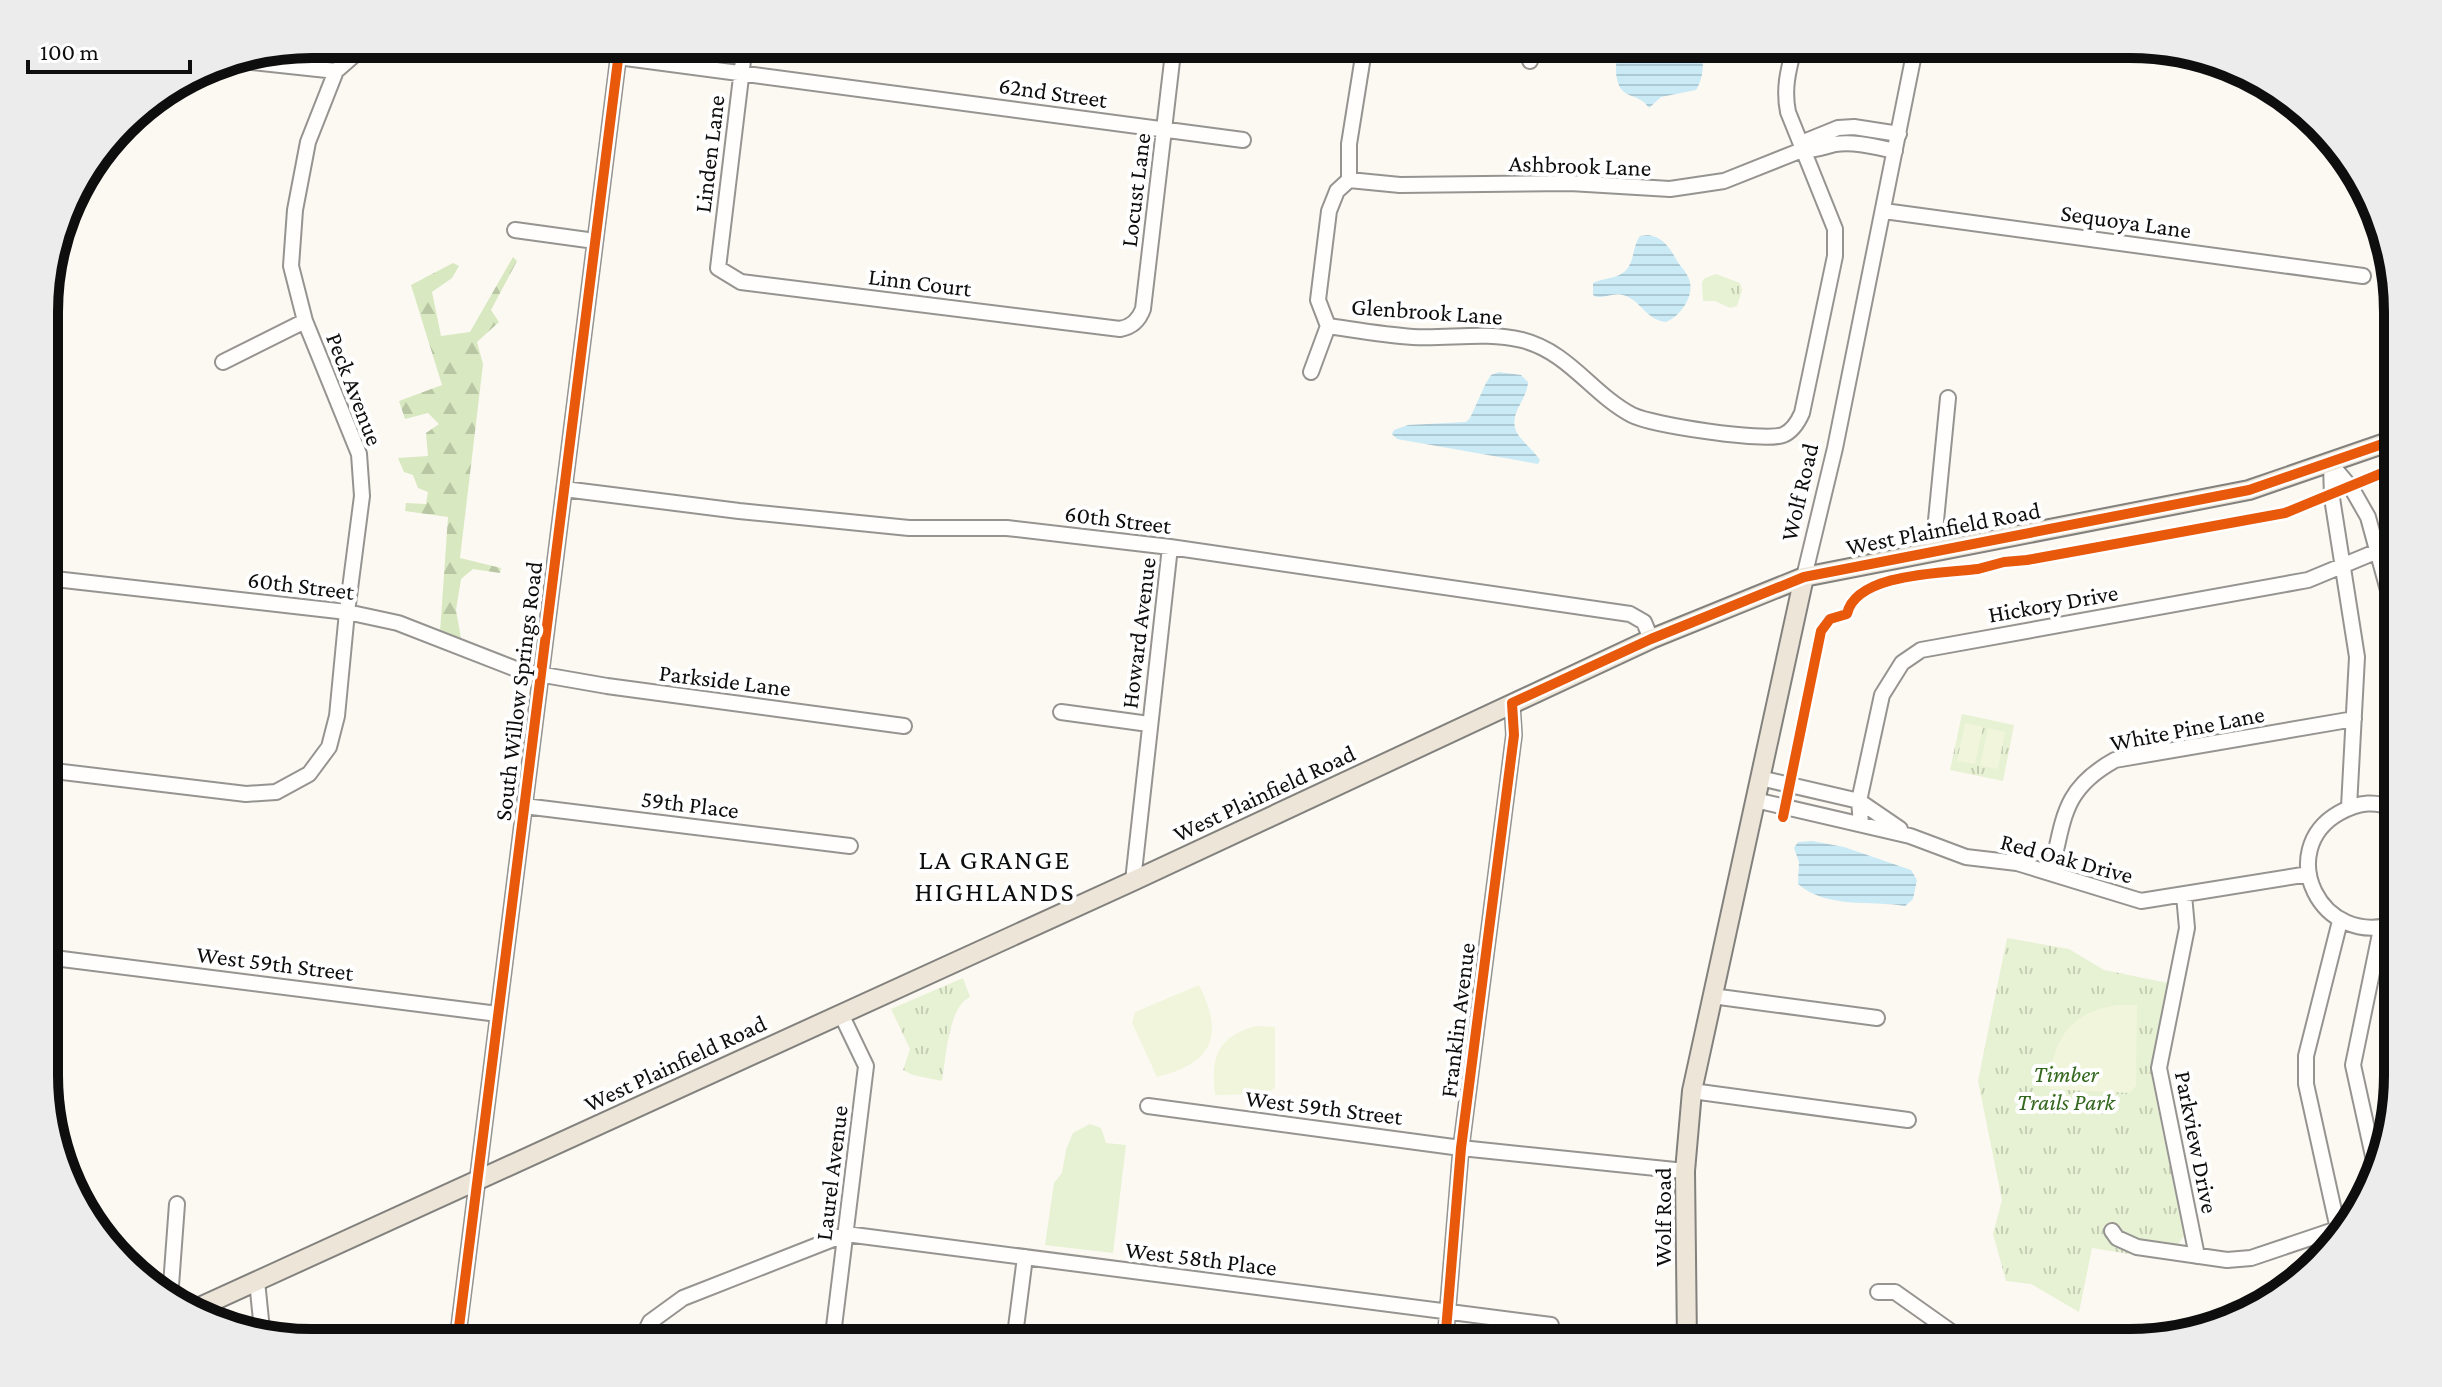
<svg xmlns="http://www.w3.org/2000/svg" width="2442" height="1387" font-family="'Crimson Pro',serif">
	<defs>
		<pattern id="forest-firs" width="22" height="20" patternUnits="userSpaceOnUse" patternTransform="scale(2)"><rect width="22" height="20" fill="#d8e8c0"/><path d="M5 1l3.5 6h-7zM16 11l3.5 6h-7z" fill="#b8c6a4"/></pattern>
		<pattern id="park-tufts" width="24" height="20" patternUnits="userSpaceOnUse" patternTransform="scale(2)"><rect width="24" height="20" fill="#e7f1d3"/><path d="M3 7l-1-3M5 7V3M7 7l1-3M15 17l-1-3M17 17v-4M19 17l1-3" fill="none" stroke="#c5cdb4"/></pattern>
		<pattern id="water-rules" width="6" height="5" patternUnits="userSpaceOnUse" patternTransform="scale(2)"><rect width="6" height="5" fill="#caeaf6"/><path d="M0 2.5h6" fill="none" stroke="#acc8d2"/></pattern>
	</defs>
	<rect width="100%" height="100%" fill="#fcf9f2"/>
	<path fill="#e7f1d3" d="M1090 1124 1101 1128 1106 1143 1126 1145 1113 1253 1045 1245 1054 1183 1062 1173 1066 1150 1073 1133Z"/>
	<path fill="url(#forest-firs)" d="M513 257 517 261 491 310 499 322 477 342 483 364 460 558 501 568 500 573 473 569 461 579 456 610 461 638 440 632 448 517 405 511 406 503 426 504 428 492 418 488 413 475 404 472 398 458 428 456 426 433 439 424 428 413 405 419 399 401 442 385 411 285 453 263 459 266 452 278 432 292 441 336 470 332Z"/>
	<path fill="url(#park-tufts)" d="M1716 274 1740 283 1742 290 1737 306 1730 308 1715 301H1703L1702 282 1705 278Z
		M1962 714 2014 725 2003 781 1950 770Z
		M2007 938 2069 949 2104 970 2168 983 2153 1059 2152 1078 2184 1236 2167 1260 2092 1248 2079 1312 2031 1284 2006 1281 1993 1234 2002 1200 1978 1081Z
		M963 978 970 997C948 1007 946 1059 942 1081L913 1075 903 1070 910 1049 891 1009Z"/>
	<path fill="#f0f5dc" d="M1965 723 1983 727 1975 764 1957 761Z
		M1988 728 2005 732 1998 769 1980 766Z
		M1199 985C1225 1037 1212 1063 1157 1077L1132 1023 1135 1012Z
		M2117 1005H2137L2136 1086 2130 1093 2049 1089C2052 1041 2067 1013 2117 1005Z
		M1256 1026 1275 1027V1088L1267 1094 1215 1095C1211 1056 1217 1037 1256 1026Z"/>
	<path fill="url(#water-rules)" d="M1620 44H1702C1703 60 1705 76 1696 90L1661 97 1649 108C1643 99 1636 98 1627 94 1611 85 1616 58 1620 44Z
		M1648 235C1663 237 1669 247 1676 259 1679 265 1684 269 1687 275 1698 292 1681 316 1666 322 1646 320 1641 300 1623 295 1612 292 1602 301 1593 295V283C1602 278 1616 279 1624 272 1635 263 1632 247 1640 236Z
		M1499 372 1521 375 1528 382C1527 402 1505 416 1519 436 1525 444 1534 451 1540 460L1538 464 1397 439 1392 434 1394 430 1408 425 1466 422 1470 418 1486 383 1491 375Z
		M1812 841 1844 847 1911 870 1917 880 1913 899 1905 906C1870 900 1827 909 1798 884L1799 862 1794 848 1798 842Z"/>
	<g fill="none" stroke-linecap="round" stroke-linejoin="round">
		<defs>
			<path id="minor" d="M745 44 718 268 741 282 1120 329C1132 327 1139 320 1143 309L1174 44
				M618 57 1243 140
				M234 60 336 71
				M1530 61 1531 44
				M1802 150 1806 141 1838 128 1854 127 1899 134
				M1349 180 1400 185 1570 183 1670 189 1724 181 1802 150C1815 151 1823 147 1835 144 1855 141 1876 147 1895 151
				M1884 211 2363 276
				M515 230 595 241
				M1328 326C1356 330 1384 335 1413 337 1450 339 1485 331 1522 340 1569 352 1592 394 1632 415 1652 425 1763 442 1783 435 1793 431 1798 422 1802 413L1835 256V229L1788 112C1783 87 1789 68 1795 44
				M1328 326 1318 300 1329 211 1337 191 1349 180V144L1365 44
				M223 362 305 321
				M1311 372 1328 326
				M2331 464 2332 498 2357 657 2349 807
				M2331 464 2352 489 2368 517 2397 623
				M564 489 739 511 909 528H1007L1170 547 1630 614 1644 622 1651 639
				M1933 551 1948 398
				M1804 577 1835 448 1916 44
				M46 578 347 612 398 623 521 671 607 686 904 726
				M1061 712 1149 724
				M46 770 246 794 276 792 309 774 329 747 337 716 347 612 362 496 359 454 305 321 291 266 295 210 308 142 336 71 367 44
				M1760 778 1859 801 1900 829
				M1755 800 1910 836 1966 857 2017 863 2141 901 2309 874
				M524 806 850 846
				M2397 809C2375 801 2360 801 2339 813 2274 850 2320 950 2397 923
				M1861 823 1859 801 1882 695 1902 663 1921 650 2308 580 2397 543
				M2051 873C2064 819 2062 789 2115 760L2354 719
				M1133 881 1170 547
				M2184 895 2187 928 2159 1068 2197 1256
				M46 957 498 1014
				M1712 996 1877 1018
				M1692 1091 1908 1120
				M1148 1106 1461 1148 1685 1171
				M2375 1165 2353 1065 2381 929
				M2338 1229 2306 1084V1056L2340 921
				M2112 1231 2117 1238 2137 1247 2227 1260 2251 1258 2343 1227
				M257 1281 262 1330
				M1878 1292H1895L1967 1343
				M170 1299 177 1204
				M457 1343 620 44
				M640 1343 650 1322 683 1298 846 1234 1551 1325
				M832 1343 866 1066 841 1014
				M1014 1343 1025 1257
				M1445 1343 1461 1148 1514 735 1512 703"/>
			<path id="major" d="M191 1311 1133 881 1651 639 1804 577 2249 490 2397 439
				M1687 1343 1685 1171 1692 1091 1804 577"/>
		</defs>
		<use href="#minor" stroke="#959491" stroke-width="18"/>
		<use href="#major" stroke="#82817e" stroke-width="22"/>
		<use href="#minor" stroke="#fffefd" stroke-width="14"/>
		<use href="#major" stroke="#ede6d8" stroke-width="18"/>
		<defs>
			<path id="cycleway" d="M1783 817 1821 631 1830 619 1847 614C1856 573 1943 573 1978 569L2004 562 2027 560 2285 513 2397 467
				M457 1343 620 44
				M1445 1343 1461 1148 1514 735 1512 703 1651 639 1804 577 2249 490 2397 439"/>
		</defs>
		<use href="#cycleway" stroke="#fff" stroke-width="15"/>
		<use href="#cycleway" stroke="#e8590c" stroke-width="10"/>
	</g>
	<g text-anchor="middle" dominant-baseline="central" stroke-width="8" stroke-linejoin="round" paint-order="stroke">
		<g font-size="24" fill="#0e0e0e" stroke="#fff">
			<text transform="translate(1053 92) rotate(8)">62nd Street</text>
			<text transform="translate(709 154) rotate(-83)">Linden Lane</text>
			<text transform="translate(1580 165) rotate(2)">Ashbrook Lane</text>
			<text transform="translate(1135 190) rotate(-83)">Locust Lane</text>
			<text transform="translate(2126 221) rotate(8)">Sequoya Lane</text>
			<text transform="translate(920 282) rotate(7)">Linn Court</text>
			<text transform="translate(1427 311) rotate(4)">Glenbrook Lane</text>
			<text transform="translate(355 389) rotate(69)">Peck Avenue</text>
			<text transform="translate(1799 492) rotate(-77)">Wolf Road</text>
			<text transform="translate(1118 519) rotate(7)">60th Street</text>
			<text transform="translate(1943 528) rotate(-11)">West Plainfield Road</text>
			<text transform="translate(301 585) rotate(7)">60th Street</text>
			<text transform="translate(2053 603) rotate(-10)">Hickory Drive</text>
			<text transform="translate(1138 633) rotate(-83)">Howard Avenue</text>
			<text transform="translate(725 680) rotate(7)">Parkside Lane</text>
			<text transform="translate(518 691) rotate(-83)">South Willow Springs Road</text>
			<text transform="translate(2187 728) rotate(-11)">White Pine Lane</text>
			<text transform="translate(1264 793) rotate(-25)">West Plainfield Road</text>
			<text transform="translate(690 804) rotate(7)">59th Place</text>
			<text transform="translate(2067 858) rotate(15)">Red Oak Drive</text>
			<text transform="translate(275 963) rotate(7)">West 59th Street</text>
			<text transform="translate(1457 1020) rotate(-83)">Franklin Avenue</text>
			<text transform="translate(675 1063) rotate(-25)">West Plainfield Road</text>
			<text transform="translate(1324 1107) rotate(7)">West 59th Street</text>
			<text transform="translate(2197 1142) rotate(79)">Parkview Drive</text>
			<text transform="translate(831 1173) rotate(-83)">Laurel Avenue</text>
			<text transform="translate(1662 1217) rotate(-90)">Wolf Road</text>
			<text transform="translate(1201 1258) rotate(7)">West 58th Place</text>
		</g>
		<g font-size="24" font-style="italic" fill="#32671d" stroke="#fff">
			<text x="2066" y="1073">Timber<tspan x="2066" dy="28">Trails Park</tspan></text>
		</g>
		<g font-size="28" letter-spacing="2" fill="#0e0e0e" stroke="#fff">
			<text x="995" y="859">LA GRANGE<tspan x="995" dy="32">HIGHLANDS</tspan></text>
		</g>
	</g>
	<path d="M0 0H2442V1387H0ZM312 58H2130A254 254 0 0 1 2384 312V1075A254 254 0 0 1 2130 1329H312A254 254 0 0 1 58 1075V312A254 254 0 0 1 312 58Z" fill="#ececec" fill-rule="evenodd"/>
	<path fill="none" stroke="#0e0e0e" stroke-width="10" d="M312 58H2130A254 254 0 0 1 2384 312V1075A254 254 0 0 1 2130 1329H312A254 254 0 0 1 58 1075V312A254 254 0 0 1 312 58Z"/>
	<path d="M28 60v12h162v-12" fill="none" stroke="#0e0e0e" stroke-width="4"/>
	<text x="40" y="60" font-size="24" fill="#0e0e0e" stroke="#ffffff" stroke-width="6" paint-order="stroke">100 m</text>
</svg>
